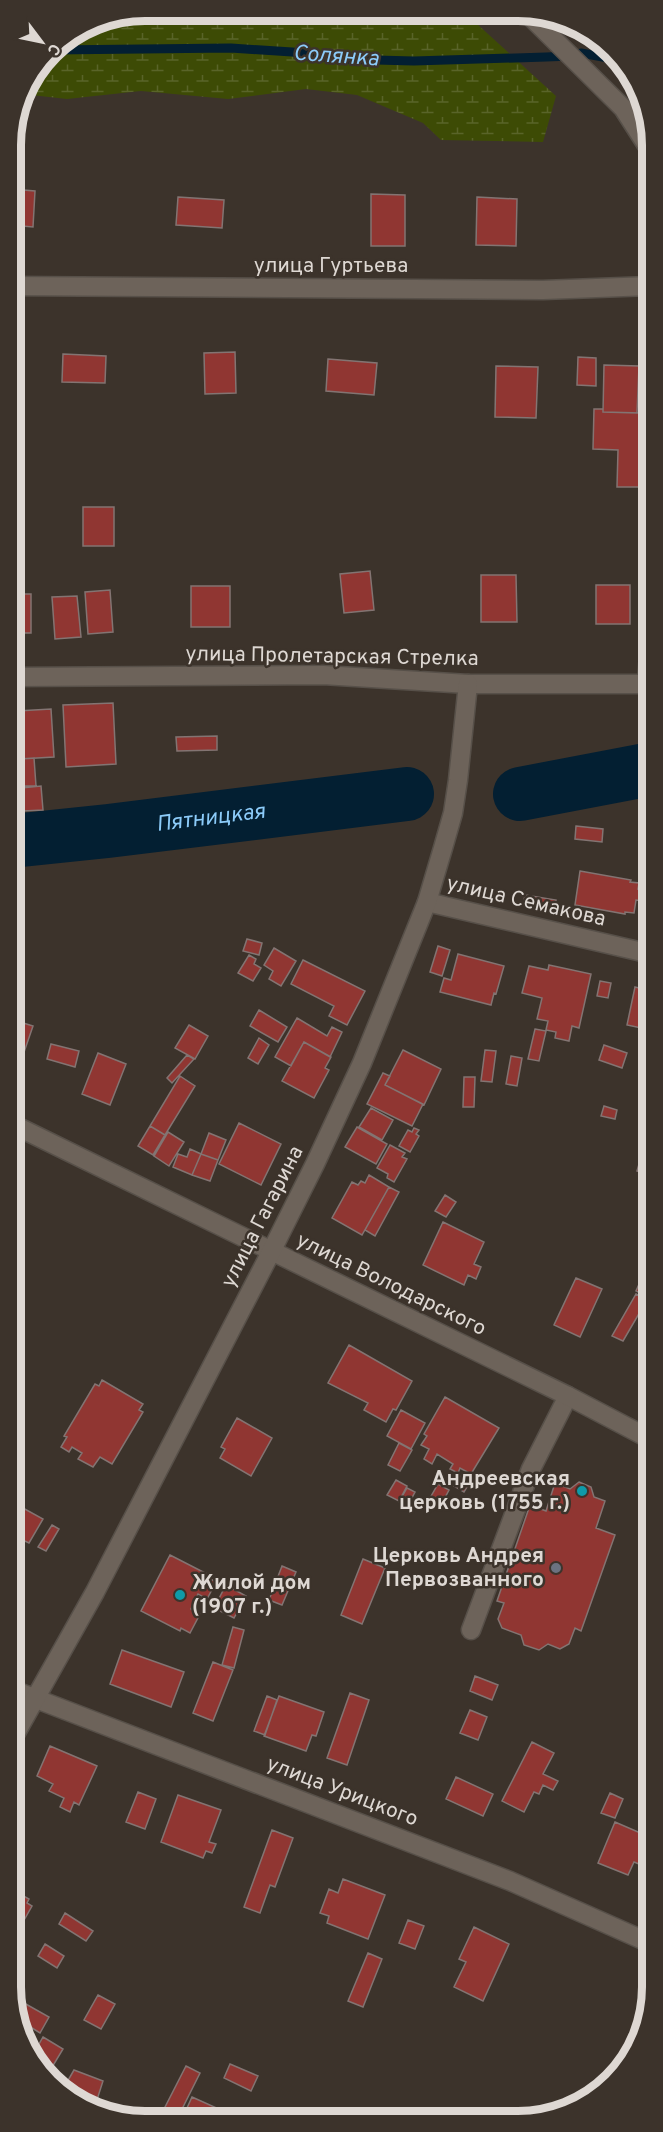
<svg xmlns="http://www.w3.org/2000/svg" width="663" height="2132" font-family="Overpass,sans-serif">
	<defs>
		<pattern id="wetland-marsh" width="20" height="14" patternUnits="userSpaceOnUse" patternTransform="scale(1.5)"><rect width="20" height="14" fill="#3d4b05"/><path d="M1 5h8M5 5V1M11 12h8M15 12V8" fill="none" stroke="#596429"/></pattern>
	</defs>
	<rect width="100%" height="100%" fill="#3c332b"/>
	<path fill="url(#wetland-marsh)" d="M145 11 465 13 556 96 543 142 441 140 423 123 357 95 306 89 228 99 141 91 67 99 22 94 24 86 56 44 94 21Z"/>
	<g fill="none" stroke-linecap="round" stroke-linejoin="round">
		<path stroke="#031f32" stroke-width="9" d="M52 50 231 48 292 52 338 59 414 61 546 57 571 56 581 53 619 60"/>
		<g stroke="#031f32" stroke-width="54">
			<path d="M520 794 651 769"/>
			<path id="s1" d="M12 841 108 831 407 794"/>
		</g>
	</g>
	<path fill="#903632" stroke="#837472" stroke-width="1.5" d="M11 189 35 191 33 227 11 225Z
		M371 194 405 195V246H371Z
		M178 197 224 200 222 228 176 225Z
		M477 197 517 199 516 246 476 245Z
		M235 352 236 393 205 394 204 353Z
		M63 354 106 356 105 383 62 382Z
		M578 357 596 358V386L577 385Z
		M328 359 377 363 374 395 326 391Z
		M604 365 639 366 637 413 603 412Z
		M496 366 538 367 536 418 495 417Z
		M594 409H603V412L641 413 639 487H617L618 450 593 449Z
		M83 507H114V546H83Z
		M370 571 374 610 344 613 340 574Z
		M481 575H516L517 622H481Z
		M596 585H630V624H596Z
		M191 586H230V627H191Z
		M110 590 113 632 88 634 85 592Z
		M11 594H31V633H11Z
		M77 596 81 637 55 639 52 597Z
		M113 703 116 764 66 767 63 705Z
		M51 709 54 757 20 759 17 711Z
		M11 710H16L17 749H12Z
		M217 736V750L177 751 176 737Z
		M34 758 36 786H21L20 759Z
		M41 786 43 810 23 811 21 788Z
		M576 826 603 829 602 842 575 839Z
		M580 871 631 880 630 882 639 883 638 889 645 890 643 901 636 900 634 913 625 912V914L575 905Z
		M525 895 556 900 554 911 523 905Z
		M247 939 262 943 259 955 243 951Z
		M438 946 450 950 442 976 430 972Z
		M274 948 296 961 281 986 269 979 273 971 264 965Z
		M458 954 504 966 496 994 494 993 491 1005 440 992 444 978 451 980Z
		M249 955 256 959 254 964 261 968 253 981 238 973Z
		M303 960 365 991 347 1025 329 1016 334 1006 291 984Z
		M549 965 591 974 579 1028 572 1026 569 1041 555 1038 556 1032 546 1030 548 1021 537 1019 542 998 522 993 529 966 548 970Z
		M600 981 611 983 608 998 597 996Z
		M635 987 651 991V1030L627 1025Z
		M259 1010 287 1027 278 1042 250 1026Z
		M297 1018 327 1036 332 1027 342 1032 330 1057 304 1042 291 1066 275 1057Z
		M20 1022 33 1026 23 1055 12 1052V1044Z
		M189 1025 208 1036 195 1059 175 1048Z
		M535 1029 546 1031 539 1061 528 1059Z
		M259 1038 269 1045 258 1064 248 1058Z
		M304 1042 331 1057 325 1068 329 1070 314 1098 282 1081Z
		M51 1044 79 1051 75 1067 47 1059Z
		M604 1045 627 1053 622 1068 599 1060Z
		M403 1050 441 1069 424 1105 385 1085Z
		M485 1050 496 1051 492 1082 481 1081Z
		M98 1053 126 1064 110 1105 82 1094Z
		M187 1055 194 1059 172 1083 167 1078Z
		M511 1056 522 1058 517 1086 506 1084Z
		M383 1073 390 1076 385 1085 423 1104 412 1126 367 1104Z
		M180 1076 195 1086 165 1135 150 1126Z
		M464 1077H475L474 1107H463Z
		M604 1106 617 1110 615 1119 601 1116Z
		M371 1108 393 1120 382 1140 359 1127Z
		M239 1123 281 1144 261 1185 219 1164Z
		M150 1126 165 1135 153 1155 138 1146Z
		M357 1127 387 1144 376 1164 345 1147Z
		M650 1127H651V1175L637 1171Z
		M414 1128 419 1130 416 1134 419 1136 410 1152 399 1146 408 1130 412 1132Z
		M168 1132 184 1142 169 1166 154 1156Z
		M209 1133 226 1140 218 1160 201 1154Z
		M390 1145 405 1153 402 1157 407 1159 394 1182 387 1178 388 1174 377 1168Z
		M190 1149 201 1154 192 1175 173 1167 178 1154 187 1157Z
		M201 1154 218 1160 210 1181 192 1175Z
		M369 1175 389 1187 362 1235 332 1218 352 1182 358 1185 361 1181 365 1183Z
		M389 1187 399 1192 375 1236 365 1230Z
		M445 1195 456 1202 446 1217 435 1211Z
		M443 1222 484 1242 474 1264 481 1267 476 1279 468 1275 464 1285 423 1265Z
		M651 1258V1298L636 1291Z
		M576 1278 602 1289 580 1337 554 1325Z
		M636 1294 647 1300 623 1341 612 1336Z
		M349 1345 412 1381 396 1410 393 1409 386 1422 364 1410 368 1403 328 1383Z
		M102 1380 143 1404 139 1410 143 1412 112 1464 100 1457 93 1467 78 1459 82 1453 72 1447 69 1452 61 1447 67 1437 64 1436 95 1384 99 1386Z
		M445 1397 499 1428 471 1474 460 1468 458 1473 450 1469 453 1464 437 1454 432 1464 424 1459 429 1449 421 1445 427 1436 424 1434Z
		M401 1410 425 1423 411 1449 387 1436Z
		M237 1418 272 1438 251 1476 220 1458 225 1449 221 1447Z
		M399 1443 412 1450 400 1471 388 1465Z
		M455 1473 470 1482 464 1492 449 1483Z
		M396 1480 407 1486 399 1501 387 1495Z
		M579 1482 591 1487 594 1497 605 1501 596 1528 615 1535 581 1631 575 1628 569 1644 560 1649 548 1644 539 1650 524 1645 521 1635 502 1628 498 1619 504 1603 497 1601 530 1505 546 1511 555 1483 570 1489Z
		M438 1484 449 1490 441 1505 430 1498Z
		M407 1488 415 1492 407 1507 399 1502Z
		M12 1502 43 1519 29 1543 12 1535Z
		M52 1525 59 1529 46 1551 38 1547Z
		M170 1555 209 1575 207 1577 216 1582 207 1599 198 1594 191 1609 200 1614 190 1633 181 1628 180 1631 141 1611Z
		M363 1559 385 1568 362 1624 341 1615Z
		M282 1566 296 1572 282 1605 269 1600Z
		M226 1585 246 1596 234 1618 214 1608Z
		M233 1627 244 1630 234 1668 222 1665Z
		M122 1650 184 1672 171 1707 110 1684Z
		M213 1662 233 1670 213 1721 193 1713Z
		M475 1676 498 1685 492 1700 470 1691Z
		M350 1693 369 1700 347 1765 327 1758Z
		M267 1696 277 1700 265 1735 254 1731Z
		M279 1696 324 1712 316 1736 312 1735 306 1751 264 1736Z
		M470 1710 487 1717 478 1740 460 1733Z
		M532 1742 554 1753 543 1774 558 1781 553 1790 543 1785 539 1794 534 1792 524 1812 502 1801Z
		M50 1746 97 1766 79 1805 74 1802 70 1812 60 1807 64 1798 49 1791 53 1784 37 1776Z
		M456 1777 493 1794 483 1816 446 1799Z
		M138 1792 156 1799 145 1829 126 1822Z
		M610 1793 623 1799 615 1818 601 1813Z
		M178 1795 221 1810 209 1842 216 1844 212 1853 206 1851 203 1858 161 1842Z
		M615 1822 652 1838V1860L647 1858 644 1866 634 1862 628 1875 598 1863Z
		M272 1830 293 1838 275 1887 270 1885 260 1913 244 1907Z
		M343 1879 385 1895 368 1939 327 1923 329 1916 320 1913 329 1889 338 1893Z
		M13 1890 29 1899 27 1903 32 1906 15 1936 13 1935Z
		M65 1913 93 1931 86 1941 59 1924Z
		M408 1920 424 1926 415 1949 399 1943Z
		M474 1927 509 1944 483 2001 454 1987 466 1962 459 1959Z
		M45 1944 64 1956 57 1968 38 1956Z
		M368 1953 382 1959 363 2007 348 2001Z
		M98 1995 115 2004 101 2029 84 2020Z
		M24 2003 49 2017 40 2033 16 2018Z
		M43 2037 63 2049 51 2069 48 2067 45 2072 34 2053Z
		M230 2064 258 2076 251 2091 224 2078Z
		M186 2066 200 2073 177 2119H170L161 2115Z
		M74 2070 103 2081 95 2106 63 2089Z
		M192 2097 230 2114 228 2117 232 2119H182Z"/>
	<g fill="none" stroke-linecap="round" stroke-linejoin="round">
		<defs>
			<path id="service" d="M527 13 623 108 650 150
				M647 684 651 625
				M471 1630 531 1469 568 1396"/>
			<path id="minor" d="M11 286 543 290 650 286
				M427 902 651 954
				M12 1124 568 1396 652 1440
				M13 1690 510 1881 652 1944"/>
			<path id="tertiary" d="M11 677 323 675 468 684H651"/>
			<path id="secondary" d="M13 1738 95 1592 271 1252 315 1164 362 1063 427 902 443 848 453 813 458 780 468 684"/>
		</defs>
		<use href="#service" stroke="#575049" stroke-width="21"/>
		<use href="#minor" stroke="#575049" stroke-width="21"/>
		<use href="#tertiary" stroke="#575049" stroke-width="21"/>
		<use href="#secondary" stroke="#575049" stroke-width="21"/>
		<use href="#service" stroke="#6d635a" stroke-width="18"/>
		<use href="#minor" stroke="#6d635a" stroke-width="18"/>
		<use href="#tertiary" stroke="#6d635a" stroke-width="18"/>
		<use href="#secondary" stroke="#6d635a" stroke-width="18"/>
	</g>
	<g fill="#0f9aa8" stroke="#3c332b" stroke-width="2">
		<circle cx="582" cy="1491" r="6"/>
		<circle cx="180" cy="1595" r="6"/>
	</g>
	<circle fill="#6b7280" stroke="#3c332b" stroke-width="2" cx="556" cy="1568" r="6"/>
	<g text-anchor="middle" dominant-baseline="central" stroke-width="5" stroke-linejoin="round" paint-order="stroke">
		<g font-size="21" fill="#ded8d3" stroke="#3c332b">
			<text x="331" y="266">улица Гуртьева</text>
			<text transform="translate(332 657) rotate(1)">улица Пролетарская Стрелка</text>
			<text transform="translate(526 902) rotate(13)">улица Семакова</text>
			<text transform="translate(263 1217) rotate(-63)">улица Гагарина</text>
			<text transform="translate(391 1285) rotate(26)">улица Володарского</text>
			<text transform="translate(342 1792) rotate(21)">улица Урицкого</text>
		</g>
		<g font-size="21" font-weight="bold" fill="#ded8d3" stroke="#3c332b" text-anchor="end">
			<text x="570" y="1479">Андреевская<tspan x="570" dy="24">церковь (1755 г.)</tspan></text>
			<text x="544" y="1556">Церковь Андрея<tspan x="544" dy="24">Первозванного</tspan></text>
			<text x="192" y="1583" text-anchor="start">Жилой дом<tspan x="192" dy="24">(1907 г.)</tspan></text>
		</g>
		<g font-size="22" font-style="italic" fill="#8ccbf9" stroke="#3c332b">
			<text transform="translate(336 57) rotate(4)">Солянка</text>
			<text stroke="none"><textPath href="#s1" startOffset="200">Пятницкая</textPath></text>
		</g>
	</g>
	<path d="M0 0H663V2132H0ZM145 21H518A124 124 0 0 1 642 145V1987A124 124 0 0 1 518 2111H145A124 124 0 0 1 21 1987V145A124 124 0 0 1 145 21Z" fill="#3c332b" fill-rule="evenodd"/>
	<path fill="none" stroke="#ded8d3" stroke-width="8" d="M145 21H518A124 124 0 0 1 642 145V1987A124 124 0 0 1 518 2111H145A124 124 0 0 1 21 1987V145A124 124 0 0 1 145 21Z"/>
	<g transform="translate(42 42) rotate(122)" stroke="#3c332b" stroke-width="4.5" paint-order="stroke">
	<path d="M0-4.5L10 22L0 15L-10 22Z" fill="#ded8d3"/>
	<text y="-9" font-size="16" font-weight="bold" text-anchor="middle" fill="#ded8d3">С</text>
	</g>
</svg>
